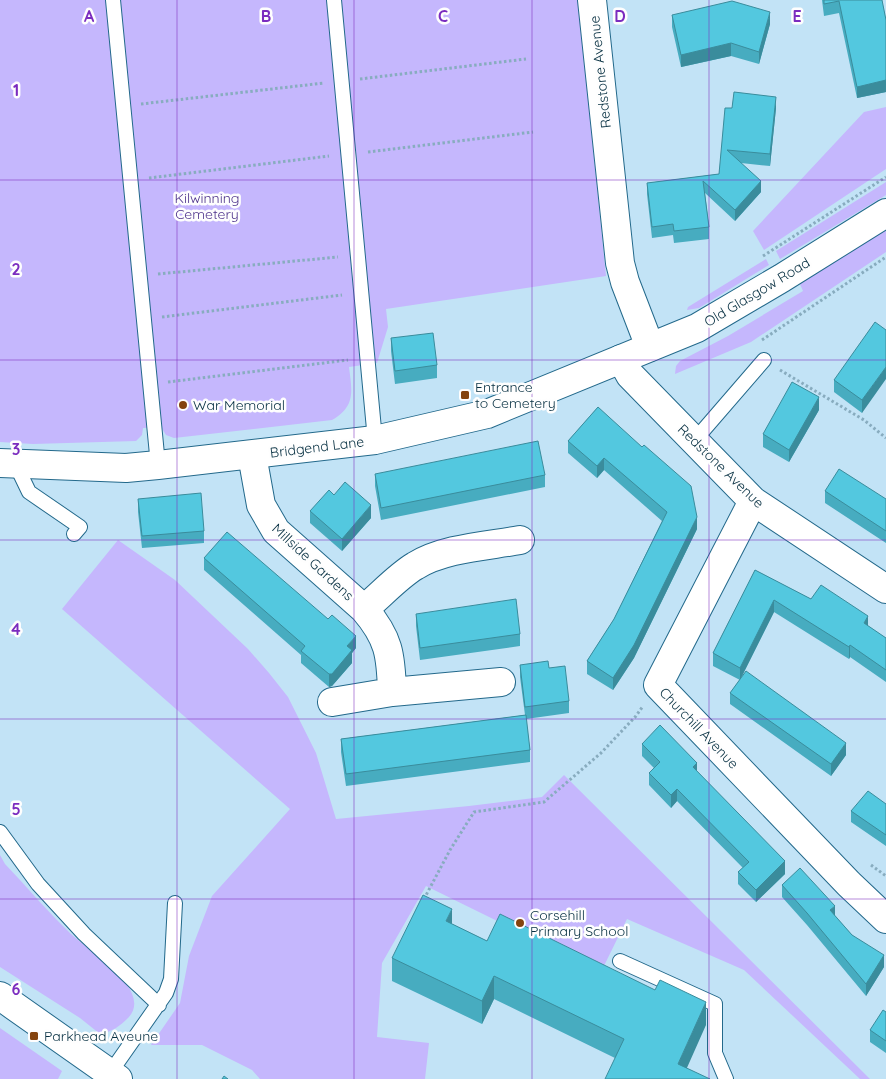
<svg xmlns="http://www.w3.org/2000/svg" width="886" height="1079" font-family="Quicksand,sans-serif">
	<rect width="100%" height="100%" fill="#c2e3f6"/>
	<path fill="#c5b7fd" d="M0 0H578L606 276 386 309 388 327 377 363 349 367C352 391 356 406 332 420L174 438 166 435 161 427 143 428 142 435 136 441 33 444 0 442Z
		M886 107V169L764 250 753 231 864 112Z
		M886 182V195L780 259 776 251Z
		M886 230V252L751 342 675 374 676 366 680 361 728 336 803 291 799 282Z
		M766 259 769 265 699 308 687 310 688 307Z
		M118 540 175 580 248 649 269 673 288 697 316 753 336 819 469 806 542 797 564 775 870 1079H860L744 970 627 919 601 972 426 886 382 963 377 1037 429 1043 425 1079H260L252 1070 202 1045H151L180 1003 189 956 212 896 290 809 62 609Z
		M0 855 5 864C27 887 48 912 71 934 88 950 153 989 129 1017 120 1026 112 1032 100 1034L80 1018 0 967Z
		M0 1028 62 1071 58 1079H0Z"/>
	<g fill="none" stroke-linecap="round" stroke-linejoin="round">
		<defs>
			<path id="service" d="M113 0 158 465
				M334 0 375 440
				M694 441 764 360
				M16 465 29 492 80 527 74 534
				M0 832 38 884 84 934 159 1005
				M620 961 715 1004V1053L726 1079
				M110 1073 166 993 171 979 175 903"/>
			<path id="minor" d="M621 359 630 375 753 501 886 589
				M252 455 261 505 276 531 364 609C389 638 391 655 392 692
				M753 501 658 685 849 884 886 919
				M364 609C380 596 398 576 415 566 444 548 487 546 520 540
				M332 702 392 692 501 682"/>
			<path id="tertiary" d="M592 0 620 263 625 282 650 347"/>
			<path id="secondary" d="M0 463 126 468 158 465 375 440 487 414 697 328 782 278 886 213
				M0 996 118 1079"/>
		</defs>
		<use href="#service" stroke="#23698b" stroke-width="16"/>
		<use href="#minor" stroke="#23698b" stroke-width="30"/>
		<use href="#tertiary" stroke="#23698b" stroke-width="30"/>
		<use href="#secondary" stroke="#23698b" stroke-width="30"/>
		<path stroke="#88acbf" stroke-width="3" stroke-dasharray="2.5 2.5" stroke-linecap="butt" d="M360 79 526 59
			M141 104 324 83
			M368 152 533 132
			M149 178 329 156
			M763 256 886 177
			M158 274 338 257
			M162 317 342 295
			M762 340 886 257
			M780 370 864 420 886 438
			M168 382 348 360
			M871 865 886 876
			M424 899 450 850 474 812 544 802 601 753 636 716 643 706"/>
		<use href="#service" stroke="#fff" stroke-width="14"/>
		<use href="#minor" stroke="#fff" stroke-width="28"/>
		<use href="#tertiary" stroke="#fff" stroke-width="28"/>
		<use href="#secondary" stroke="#fff" stroke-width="28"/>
	</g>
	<path fill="#47acc0" d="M822 0H882L886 20V92L857 98 839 13 824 16Z
		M672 15 770 24 759 64 731 56 681 67 672 27Z
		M732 108H776L770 166 741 163 761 192 735 221 705 193 709 227V239L674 243 673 235 652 238 647 194V183L719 174Z
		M886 330 862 413 834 392V380Z
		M391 338 437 365V378L395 384 391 351Z
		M598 407 697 529 634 658 613 690 587 674V661L614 619 662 521 604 470 597 478 568 453V441Z
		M819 410 789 462 763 447V434Z
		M375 474 545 475V487L381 520 375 486Z
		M825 491 886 499V543L825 503Z
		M138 499 204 531V543L142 548 138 512Z
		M310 511 371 518 342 551 310 523Z
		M204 558 356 648 352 653V663L332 686 329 687 301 663V655L204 570Z
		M755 570 811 599 868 626 886 638V682L850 657 849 659 774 612 741 678 846 755 831 776 730 704V693L740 680 713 666V653Z
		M416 614 520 634V646L420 660 416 626Z
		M520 665 549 668 569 701V713L526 719 530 750V762L346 786 341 752V739L525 715 520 677Z
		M642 744 697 772 785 874 756 902 738 884V872L743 868 677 801 671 808 649 785V773L654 768 642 756Z
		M886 804V846L851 822V811Z
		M782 885 835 916 852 935 884 967 866 996 807 925 782 897Z
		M452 924 487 941 706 1025 615 1058 494 999 482 1024 392 981V958Z
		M886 1012V1053L870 1042V1030Z"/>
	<path fill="#3a8c9c" d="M770 12V24L759 64V52Z
		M731 43V56L681 67V55Z
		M886 80V92L857 98V87Z
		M776 97V108L770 166V154Z
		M761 181V192L735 221V210Z
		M886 367V379L862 413V400Z
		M819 397V410L789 462V450Z
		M604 458V470L597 478V466Z
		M371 505V518L342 551V539Z
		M697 517V529L634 658 613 690V678Z
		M774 600V612L740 680V668Z
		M868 616V628L864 623Z
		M356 636V648L352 653V663L332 686 329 687V674L347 646Z
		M850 645V657L849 659V647Z
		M846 743V755L831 776V764Z
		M697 763V775L693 767Z
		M677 789V801L671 808V795Z
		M785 861V874L756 902V890Z
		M835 906V917L830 910Z
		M452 909V932L446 921Z
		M884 955V967L866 996V984Z
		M494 976V999L482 1024V1001Z
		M706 1002V1025L682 1079 678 1064Z"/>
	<path fill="#53c8df" stroke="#3a8c9c" d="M824 0H882L886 20V80L857 87 839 1 824 4Z
		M732 1 770 12 759 52 731 43 681 55 672 15Z
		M734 92 776 97 770 154 727 150 761 181 735 210 703 181 709 227 674 231 673 224 652 227 647 183 719 174 725 108H732Z
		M875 322 886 330V367L862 400 834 380Z
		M433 333 437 365 395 371 391 338Z
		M792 382 819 397 789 450 763 434Z
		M598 407 642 447 644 445 691 486 697 517 634 645 613 678 587 661 614 619 667 512 604 458 597 466 568 441Z
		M538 441 545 475 381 508 375 474Z
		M839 469 886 499V531L825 491Z
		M345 482 371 505 342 539 310 511 329 490 334 495Z
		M201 493 204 531 142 536 138 499Z
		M227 532 328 619 332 615 356 636 347 646 352 650 332 674H329L301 651 305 646 204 558Z
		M755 570 811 599 821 585 868 616 864 623 886 638V670L850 645 849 647 774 600 740 668 713 653Z
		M516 599 520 634 420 648 416 614Z
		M548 661 549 668 565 666 569 701 525 707 520 665Z
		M746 671 846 743 831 764 730 693Z
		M526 715 530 750 346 774 341 739Z
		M660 725 697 763 693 767 785 861 756 890 738 872 749 862 677 789 671 795 649 773 660 762 642 744Z
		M868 791 886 804V835L851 811Z
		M800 868 835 906 830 910 852 935 884 955 866 984 807 913 782 885Z
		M423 895 452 909 446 921 487 941 500 914 655 990 660 980 706 1002 678 1064 710 1079H605L624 1039 494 976 482 1001 392 958Z
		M883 1010 886 1012V1041L870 1030Z
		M224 1076 228 1079H222Z"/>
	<path fill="none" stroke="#7b2cbf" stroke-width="1" stroke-opacity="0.55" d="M177 0V1079M354 0V1079M532 0V1079M709 0V1079M0 180H886M0 360H886M0 540H886M0 719H886M0 899H886"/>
	<g fill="#84430e" stroke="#fefefe" stroke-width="2">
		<rect x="460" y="390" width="10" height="10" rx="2.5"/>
		<circle cx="183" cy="405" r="5"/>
		<circle cx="520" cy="923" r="5"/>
		<rect x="29" y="1031" width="10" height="10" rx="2.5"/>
	</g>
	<g text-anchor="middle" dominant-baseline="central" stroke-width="5" stroke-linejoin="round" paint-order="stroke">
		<g font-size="14" fill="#062f41" stroke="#fefefe">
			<text transform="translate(600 72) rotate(-96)">Redstone Avenue</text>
			<text transform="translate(757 292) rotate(-31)">Old Glasgow Road</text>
			<text transform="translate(317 447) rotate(-7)">Bridgend Lane</text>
			<text transform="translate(721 466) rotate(44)">Redstone Avenue</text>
			<text transform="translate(313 562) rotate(43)">Millside Gardens</text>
			<text transform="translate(699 728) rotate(46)">Churchill Avenue</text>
		</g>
		<g font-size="14" fill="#4e338b" stroke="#fefefe">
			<text x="207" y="198">Kilwinning<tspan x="207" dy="16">Cemetery</tspan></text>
		</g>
		<g font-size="14" fill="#062f41" stroke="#fefefe" text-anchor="start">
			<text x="475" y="387">Entrance<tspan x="475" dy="16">to Cemetery</tspan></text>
			<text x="193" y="405">War Memorial</text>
			<text x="530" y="915">Corsehill<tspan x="530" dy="16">Primary School</tspan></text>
			<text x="44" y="1036">Parkhead Aveune</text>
		</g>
	</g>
	<g font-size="16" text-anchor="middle" font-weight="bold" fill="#7b2cbf" stroke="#fefefe" stroke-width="5" stroke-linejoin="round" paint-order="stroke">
		<text x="89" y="22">A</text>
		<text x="266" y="22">B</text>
		<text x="443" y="22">C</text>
		<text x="620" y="22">D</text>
		<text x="797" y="22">E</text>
		<text x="16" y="96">1</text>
		<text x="16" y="275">2</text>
		<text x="16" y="455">3</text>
		<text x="16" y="635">4</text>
		<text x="16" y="815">5</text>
		<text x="16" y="995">6</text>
	</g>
</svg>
